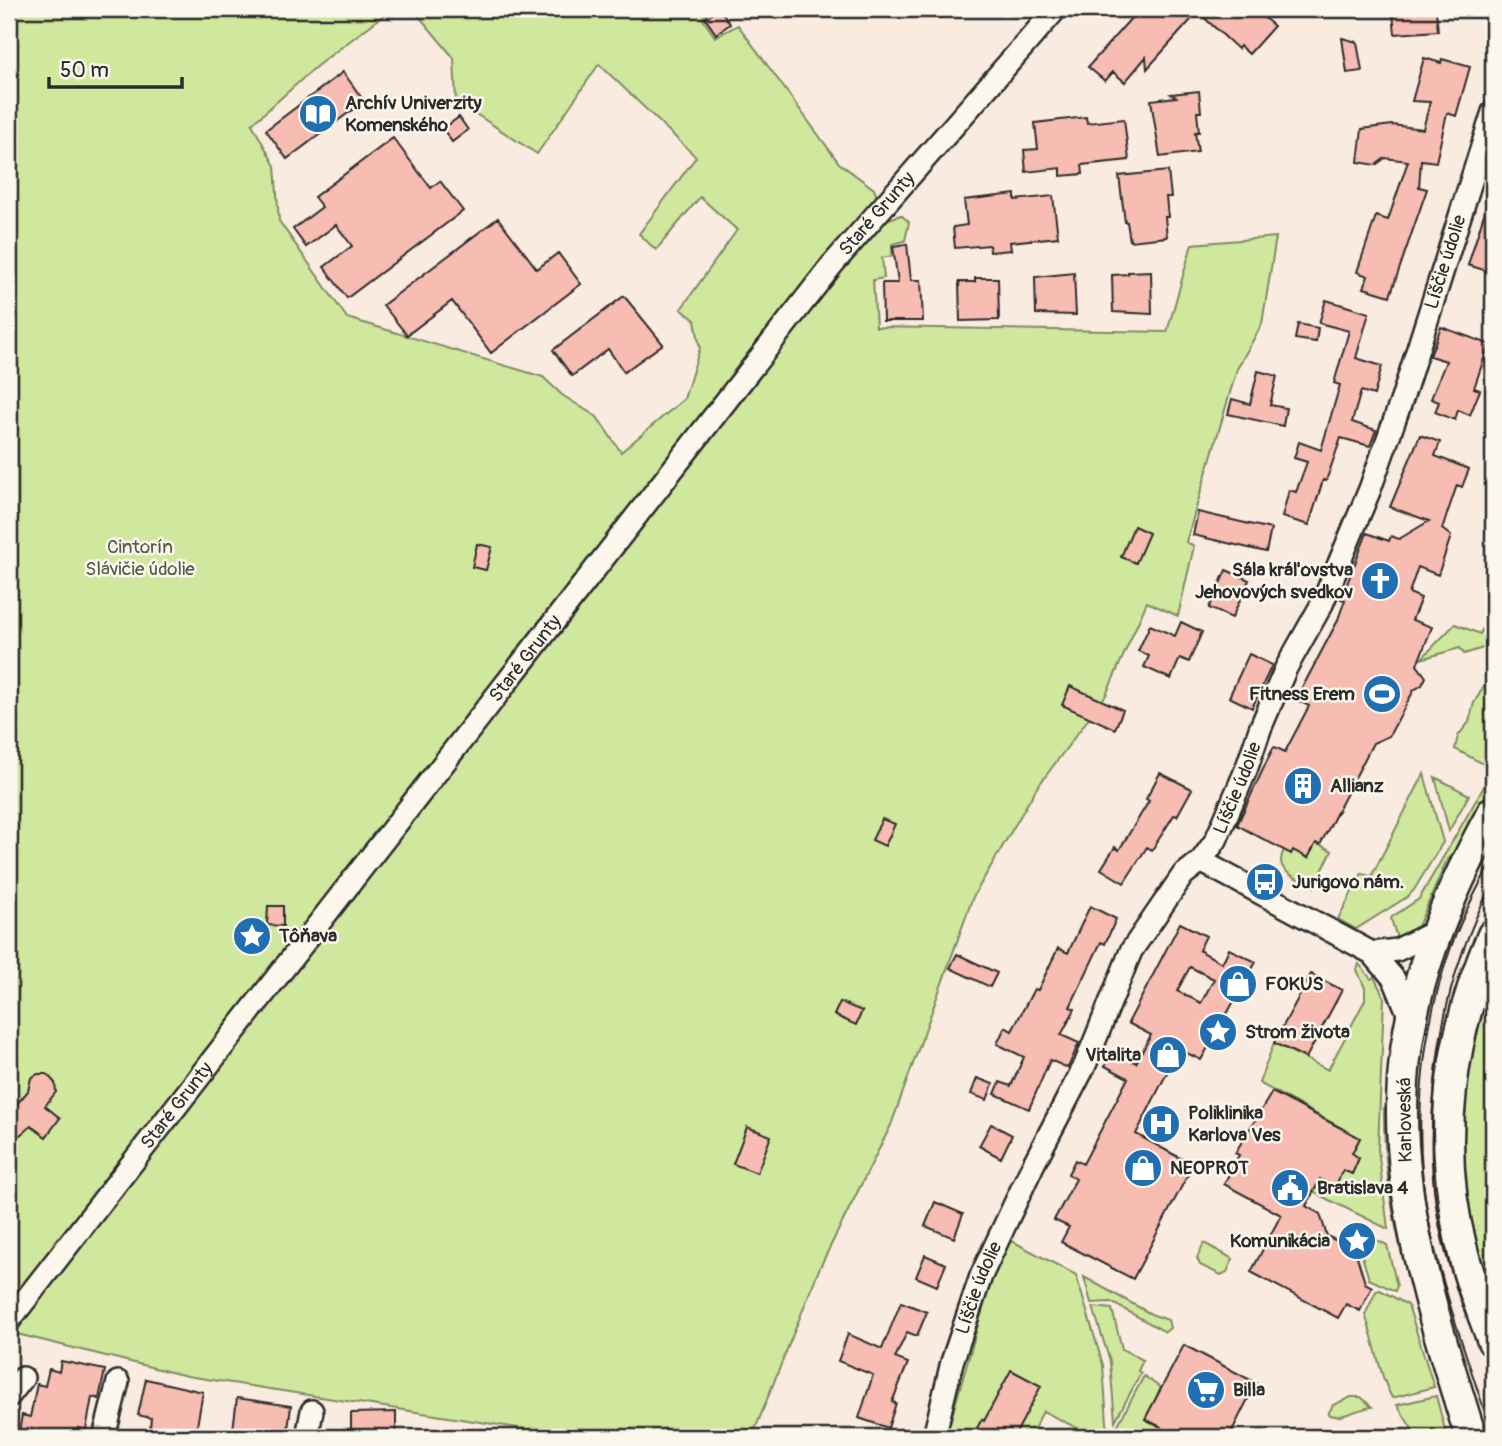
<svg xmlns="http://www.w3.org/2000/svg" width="1502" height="1446" font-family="Pangolin,sans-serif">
	<rect width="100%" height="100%" fill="#faebe0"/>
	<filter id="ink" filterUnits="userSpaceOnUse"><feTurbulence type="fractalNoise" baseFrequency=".0143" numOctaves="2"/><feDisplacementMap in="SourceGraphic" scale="14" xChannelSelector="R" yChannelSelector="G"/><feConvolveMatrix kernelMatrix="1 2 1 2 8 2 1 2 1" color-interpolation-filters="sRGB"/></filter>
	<g filter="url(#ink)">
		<path fill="#d0e89d" stroke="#7e8a64" stroke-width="2" d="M9 9H290L292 11 297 9H392L318 65 252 124 275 166 279 221 347 318 543 377 562 395 597 417 621 452 684 399 700 348 695 320 681 309 737 230 700 197 656 250 639 234 696 157 599 64 537 154 456 101 454 58 413 9H713L702 18 715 37 738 25 839 163 874 189 886 220 901 215 909 222 905 241 892 244V256L882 258 884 278 873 280 876 327 1167 332 1192 244 1276 237 1262 324 1237 369 1186 542 1194 546 1178 616 1147 602 1106 695 1036 789 973 897 891 1125 820 1267 752 1437H575L187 1376 17 1334 9 1328Z
			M1493 605V645L1464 654 1460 648 1421 659 1455 624 1480 634Z
			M1493 675V754L1487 766 1455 749 1458 736 1469 722 1474 703 1489 678Z
			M1493 771V793L1475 826 1447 860 1417 929 1398 941 1391 919 1392 917 1419 899Z
			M1424 774 1443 842 1414 890 1407 897 1356 929 1338 919 1362 873 1371 877Z
			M1435 777 1469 795 1449 831Z
			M1316 843 1332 851 1314 887C1298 878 1272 872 1284 850H1293L1308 858Z
			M1493 959V1310L1469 1239 1459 1108 1477 1007Z
			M1359 964 1371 979 1374 977 1384 997 1378 1149 1388 1229 1313 1192 1320 1179 1334 1186 1343 1170 1352 1174 1359 1158 1352 1154 1360 1138 1259 1083 1274 1043 1328 1070 1365 1000V988L1357 970Z
			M1384 1104 1393 1142 1438 1379C1409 1287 1382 1201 1384 1104Z
			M1351 1228 1387 1245 1397 1286 1395 1291 1369 1279 1359 1246 1345 1239Z
			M1010 1240 1076 1275 1103 1365 1108 1437H1095L1043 1411 1030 1437H946L991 1280Z
			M1204 1243 1233 1259 1227 1272 1221 1275 1200 1265 1197 1258Z
			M1084 1277 1151 1314 1168 1320 1170 1328 1165 1332 1162 1330 1111 1302 1091 1303Z
			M1380 1290 1408 1305 1434 1387 1392 1398C1378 1372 1376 1343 1365 1315L1376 1291Z
			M1093 1307 1112 1309 1122 1349 1143 1360 1138 1371 1141 1373 1115 1421 1110 1362Z
			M1144 1376 1161 1388 1145 1419 1161 1427 1156 1437 1115 1435V1430Z
			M1436 1396 1447 1437H1417L1397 1405Z
			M1351 1397H1361L1372 1407C1354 1409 1342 1421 1328 1414L1333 1405Z"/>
		<path fill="#f7bcb2" stroke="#2b2b2b" stroke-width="2" fill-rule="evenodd" d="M720 9 730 24 716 34 705 18Z
			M1139 9H1254L1274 26 1249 54 1240 46 1238 49 1198 12 1147 69 1146 57 1125 82 1113 72 1105 81 1088 67Z
			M1436 11 1438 31 1395 34 1393 13Z
			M1342 38 1357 42 1362 71 1347 73Z
			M1424 58 1441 63 1442 59 1470 67 1456 116 1447 113 1436 162 1421 160 1419 187 1427 189 1390 296 1364 288 1368 276 1357 272 1376 216 1388 220 1408 161 1385 158 1376 165 1358 162 1362 129 1392 125 1423 129 1430 102 1412 101Z
			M343 72 364 101 287 159 266 130Z
			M1199 91 1201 112H1197L1199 132H1195L1198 152 1160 157 1151 100 1176 97 1171 94Z
			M459 117 468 130 452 142 443 129Z
			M1086 117 1087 123 1124 119 1129 160 1082 165 1083 174 1061 176V168L1026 172 1024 150 1038 149 1035 123Z
			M393 138 431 188 440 181 463 211 347 298 324 267 352 246 336 225 306 247 293 229 322 207 314 197Z
			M1168 171 1171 197H1166L1168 217H1165L1167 237 1130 241 1127 222H1125L1119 176Z
			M1015 194V200L1053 196 1058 237 1010 242 1011 250 990 252 989 245 955 248 953 227 967 225 964 200Z
			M1490 195 1493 196V273L1468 265Z
			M498 218 537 269 558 253 581 284 491 353 452 301 407 335 383 305Z
			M907 244 911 280H921L923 321H883L882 283H898L893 246Z
			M1151 271 1152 314 1113 312 1112 275 1128 274V272Z
			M1074 273 1076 315 1036 314 1035 277Z
			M975 278H998L999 320 960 321 959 282H975Z
			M624 296 663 344 624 372 608 349 572 376 553 350Z
			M1326 300 1369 313 1356 358 1382 366 1374 395 1361 391 1352 422 1376 430 1370 446 1341 438 1326 481 1323 480 1309 525 1282 517 1289 490 1296 492 1307 462 1294 458 1299 442 1321 450 1340 385 1334 383 1349 331 1319 323Z
			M1298 324 1318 328 1316 342 1295 339Z
			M1441 327 1489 344 1474 388 1480 390 1470 415 1458 410 1455 420 1435 412 1439 402 1431 399 1446 361 1430 356Z
			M1258 371 1277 376 1270 405 1286 408 1283 426 1228 414 1232 399 1250 404Z
			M1420 435 1440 442 1435 456 1469 469 1462 487 1457 485 1442 529 1451 536 1438 575 1418 567 1409 593 1421 598 1412 620 1432 627 1417 665 1426 677 1422 685 1414 690 1389 736 1373 743 1320 845 1316 843 1308 858 1293 850 1291 854 1237 825 1273 748 1275 747 1285 752 1309 706 1299 701 1304 691 1301 690 1337 622 1345 600 1341 599 1367 533 1389 541 1391 536 1399 539 1429 521 1390 507Z
			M1198 512 1271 529 1266 552 1193 535Z
			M1134 526 1149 533 1136 563 1121 557Z
			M477 544 492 547 486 570 472 567Z
			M1226 570 1249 580 1232 618 1209 608Z
			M1181 622 1202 632 1189 662 1180 658 1171 679 1144 667 1149 656 1138 651 1150 625 1175 636Z
			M1249 654 1272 665 1252 708 1229 697Z
			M1070 686 1123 710 1115 729 1062 705Z
			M1160 773 1192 789 1177 816 1174 815 1152 850 1147 847 1124 883 1101 869 1115 847 1119 850 1149 801 1146 799Z
			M882 819 895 824 885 846 872 840Z
			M268 906H283V926L267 925Z
			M1090 906 1116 919 1105 944 1101 942 1070 1007 1075 1009 1061 1035 1079 1043 1068 1068 1050 1060 1029 1109 995 1094 1000 1082 1011 1086 1024 1057 997 1044 1005 1027 1012 1031 1034 989 1038 990 1058 948 1068 953Z
			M1180 923 1206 936 1199 950 1222 963 1229 949 1256 962 1201 1060 1179 1049 1136 1134 1193 1165 1133 1279 1061 1242 1069 1227 1054 1220 1076 1179 1068 1174 1075 1160 1083 1164 1128 1078 1105 1066 1113 1051 1136 1063 1151 1035 1128 1023ZM1190 967 1214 979 1201 1003 1177 991Z
			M957 954 997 973 990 987 950 968Z
			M1311 974 1342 990 1306 1058 1274 1043Z
			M840 1002 862 1011 856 1025 834 1015Z
			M38 1074H47L55 1083 56 1092 45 1106 60 1118 46 1137 31 1126 20 1135H9V1109L16 1105 28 1091 31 1078Z
			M977 1078 993 1084 987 1100 971 1094Z
			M1272 1092 1360 1138 1352 1153 1359 1158 1352 1174 1343 1170 1335 1187 1320 1179 1306 1206 1320 1214 1327 1236 1355 1250 1365 1283 1372 1287 1360 1311 1346 1304 1338 1318 1251 1272 1281 1215 1224 1184 1239 1155 1235 1153Z
			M991 1124 1012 1135 1001 1158 979 1146Z
			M747 1127 771 1136 757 1173 733 1164Z
			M935 1202 963 1214 954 1238 925 1226Z
			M925 1255 946 1264 937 1286 916 1277Z
			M901 1302 927 1312 917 1336 907 1332 895 1358 908 1363 892 1402 896 1403 888 1428 859 1418 873 1375 838 1361 848 1334 882 1349Z
			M1184 1345 1256 1383 1229 1437H1156L1161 1427 1145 1419Z
			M61 1361 105 1370 99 1399 92 1397 86 1430 79 1428 77 1437H18L22 1415 30 1417 37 1384 45 1386 49 1369 59 1372Z
			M1011 1370 1041 1386 1014 1437H972L982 1419 984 1421Z
			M146 1379 203 1392 195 1437H149L151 1418 138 1415Z
			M237 1398 291 1406 287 1437H232Z
			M396 1412V1437H351V1413Z"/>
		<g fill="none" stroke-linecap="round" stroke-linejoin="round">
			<defs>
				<g id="minor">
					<path d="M1201 861 1372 953 1394 979 1411 1020"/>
					<path d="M1372 953 1397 950 1436 931"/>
					<path id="s1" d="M9 1321 832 265 1056 9"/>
					<path d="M9 1396 23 1378"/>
					<path d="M104 1437 118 1382"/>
					<path d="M307 1437 312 1411"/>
					<path id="s2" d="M934 1437 952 1362 981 1276 1033 1165 1085 1065 1131 951 1183 875 1201 861 1216 840 1246 770 1260 729 1286 668 1322 604 1370 489 1402 399 1493 112"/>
				</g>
				<path id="secondary" d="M1493 935C1450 1033 1434 1145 1462 1250 1470 1281 1482 1311 1493 1341
					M1471 1437C1435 1322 1395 1203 1403 1081 1409 985 1448 894 1493 812"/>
			</defs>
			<use href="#minor" stroke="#2b2b2b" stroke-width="26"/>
			<use href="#secondary" stroke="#2b2b2b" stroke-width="35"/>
			<use href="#minor" stroke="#fbf7ec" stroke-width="21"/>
			<use href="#secondary" stroke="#fbf7ec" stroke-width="30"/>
			<path stroke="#2b2b2b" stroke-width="2" d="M1459 1297C1416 1159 1426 1010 1493 882
				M1493 1437C1471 1368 1445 1299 1430 1228 1412 1137 1419 1038 1450 950 1461 918 1477 888 1493 859"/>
		</g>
	</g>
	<defs>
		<symbol id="library-disc" viewBox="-11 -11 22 22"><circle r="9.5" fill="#1f6fb2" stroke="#fbf7ec"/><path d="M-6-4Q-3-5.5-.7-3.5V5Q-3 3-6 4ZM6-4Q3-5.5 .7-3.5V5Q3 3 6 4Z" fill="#fff"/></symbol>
		<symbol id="church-disc" viewBox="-11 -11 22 22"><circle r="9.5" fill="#1f6fb2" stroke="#fbf7ec"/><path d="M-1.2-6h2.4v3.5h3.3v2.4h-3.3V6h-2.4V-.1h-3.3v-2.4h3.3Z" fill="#fff"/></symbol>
		<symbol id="stadium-disc" viewBox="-11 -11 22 22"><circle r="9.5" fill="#1f6fb2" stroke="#fbf7ec"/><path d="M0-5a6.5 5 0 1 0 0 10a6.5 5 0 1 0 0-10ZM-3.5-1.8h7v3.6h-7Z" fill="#fff"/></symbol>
		<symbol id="building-disc" viewBox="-11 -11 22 22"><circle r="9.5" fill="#1f6fb2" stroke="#fbf7ec"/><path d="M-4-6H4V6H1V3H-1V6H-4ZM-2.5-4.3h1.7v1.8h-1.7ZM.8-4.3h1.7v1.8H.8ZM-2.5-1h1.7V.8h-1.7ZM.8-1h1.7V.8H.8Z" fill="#fff"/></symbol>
		<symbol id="bus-disc" viewBox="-11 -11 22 22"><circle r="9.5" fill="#1f6fb2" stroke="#fbf7ec"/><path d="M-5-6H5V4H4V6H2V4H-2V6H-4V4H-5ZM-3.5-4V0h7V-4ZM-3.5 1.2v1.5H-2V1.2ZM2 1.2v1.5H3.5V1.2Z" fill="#fff"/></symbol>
		<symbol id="sight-disc" viewBox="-11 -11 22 22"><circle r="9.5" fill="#1f6fb2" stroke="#fbf7ec"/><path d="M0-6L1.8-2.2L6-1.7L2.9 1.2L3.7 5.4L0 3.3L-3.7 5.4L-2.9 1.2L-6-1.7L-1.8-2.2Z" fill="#fff"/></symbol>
		<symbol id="shop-disc" viewBox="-11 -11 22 22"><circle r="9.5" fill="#1f6fb2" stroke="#fbf7ec"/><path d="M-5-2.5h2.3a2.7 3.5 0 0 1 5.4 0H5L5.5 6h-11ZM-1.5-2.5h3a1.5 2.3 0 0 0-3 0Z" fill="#fff"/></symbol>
		<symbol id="hospital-disc" viewBox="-11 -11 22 22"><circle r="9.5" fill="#1f6fb2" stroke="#fbf7ec"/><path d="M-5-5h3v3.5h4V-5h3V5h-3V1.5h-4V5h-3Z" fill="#fff"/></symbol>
		<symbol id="civic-disc" viewBox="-11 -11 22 22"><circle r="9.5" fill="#1f6fb2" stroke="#fbf7ec"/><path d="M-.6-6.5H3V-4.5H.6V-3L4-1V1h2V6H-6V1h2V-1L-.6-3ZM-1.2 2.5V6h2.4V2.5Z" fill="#fff"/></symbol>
		<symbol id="supermarket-disc" viewBox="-11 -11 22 22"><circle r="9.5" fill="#1f6fb2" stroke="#fbf7ec"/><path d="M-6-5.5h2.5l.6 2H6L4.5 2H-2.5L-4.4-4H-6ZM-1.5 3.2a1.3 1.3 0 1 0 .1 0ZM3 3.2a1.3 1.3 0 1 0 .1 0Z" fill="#fff"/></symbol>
	</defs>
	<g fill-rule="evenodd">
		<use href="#library-disc" x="296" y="92" width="44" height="44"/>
		<use href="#church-disc" x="1358" y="559" width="44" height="44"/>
		<use href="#stadium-disc" x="1360" y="672" width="44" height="44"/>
		<use href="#building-disc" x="1281" y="764" width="44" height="44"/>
		<use href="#bus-disc" x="1243" y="860" width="44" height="44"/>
		<use href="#sight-disc" x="230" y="914" width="44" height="44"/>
		<use href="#shop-disc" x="1216" y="962" width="44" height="44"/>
		<use href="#sight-disc" x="1196" y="1010" width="44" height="44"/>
		<use href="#shop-disc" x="1146" y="1033" width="44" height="44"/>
		<use href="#hospital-disc" x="1139" y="1102" width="44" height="44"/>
		<use href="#shop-disc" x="1121" y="1146" width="44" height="44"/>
		<use href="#civic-disc" x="1268" y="1166" width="44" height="44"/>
		<use href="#sight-disc" x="1335" y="1219" width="44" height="44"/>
		<use href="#supermarket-disc" x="1184" y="1368" width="44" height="44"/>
	</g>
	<g text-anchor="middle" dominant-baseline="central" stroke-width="5" stroke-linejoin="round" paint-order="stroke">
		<g font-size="19" font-weight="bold" fill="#2b2b2b" stroke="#fbf7ec" text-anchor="start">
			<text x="345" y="103">Archív Univerzity<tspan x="345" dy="22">Komenského</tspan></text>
			<text x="1353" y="570" text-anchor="end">Sála kráľovstva<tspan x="1353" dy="22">Jehovových svedkov</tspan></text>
			<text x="1355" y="694" text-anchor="end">Fitness Erem</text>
			<text x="1330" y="786">Allianz</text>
			<text x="1292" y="882">Jurigovo nám.</text>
			<text x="279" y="936">Tôňava</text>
			<text x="1265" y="984">FOKUS</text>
			<text x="1245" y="1032">Strom života</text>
			<text x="1141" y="1055" text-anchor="end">Vitalita</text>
			<text x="1188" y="1113">Poliklinika<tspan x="1188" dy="22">Karlova Ves</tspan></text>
			<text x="1170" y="1168">NEOPROT</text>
			<text x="1317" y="1188">Bratislava 4</text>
			<text x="1330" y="1241" text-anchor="end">Komunikácia</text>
			<text x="1233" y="1390">Billa</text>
		</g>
		<g font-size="19" fill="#2b2b2b" stroke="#fbf7ec">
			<text stroke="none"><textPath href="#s1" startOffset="1407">Staré Grunty</textPath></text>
			<text stroke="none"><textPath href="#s2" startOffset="1290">Líščie údolie</textPath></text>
			<text stroke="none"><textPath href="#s1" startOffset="840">Staré Grunty</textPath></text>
			<text stroke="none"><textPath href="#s2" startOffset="723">Líščie údolie</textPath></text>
			<text stroke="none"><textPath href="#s1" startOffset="273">Staré Grunty</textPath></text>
			<text transform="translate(1405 1120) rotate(-91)">Karloveská</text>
			<text stroke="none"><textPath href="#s2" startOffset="156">Líščie údolie</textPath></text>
		</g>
		<g font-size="19" fill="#545a48" stroke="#fbf7ec">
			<text x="140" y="547">Cintorín<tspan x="140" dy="22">Slávičie údolie</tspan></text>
		</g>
	</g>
	<rect width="1502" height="1446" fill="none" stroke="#fbf7ec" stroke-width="35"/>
	<rect x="18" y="18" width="1467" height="1411" fill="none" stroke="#2b2b2b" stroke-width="2.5" filter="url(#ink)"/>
	<path d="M49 77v10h133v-10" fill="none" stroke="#2b2b2b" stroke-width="3.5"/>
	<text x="60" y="77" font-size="21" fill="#2b2b2b" stroke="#fbf7ec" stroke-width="5" paint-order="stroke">50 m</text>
</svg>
